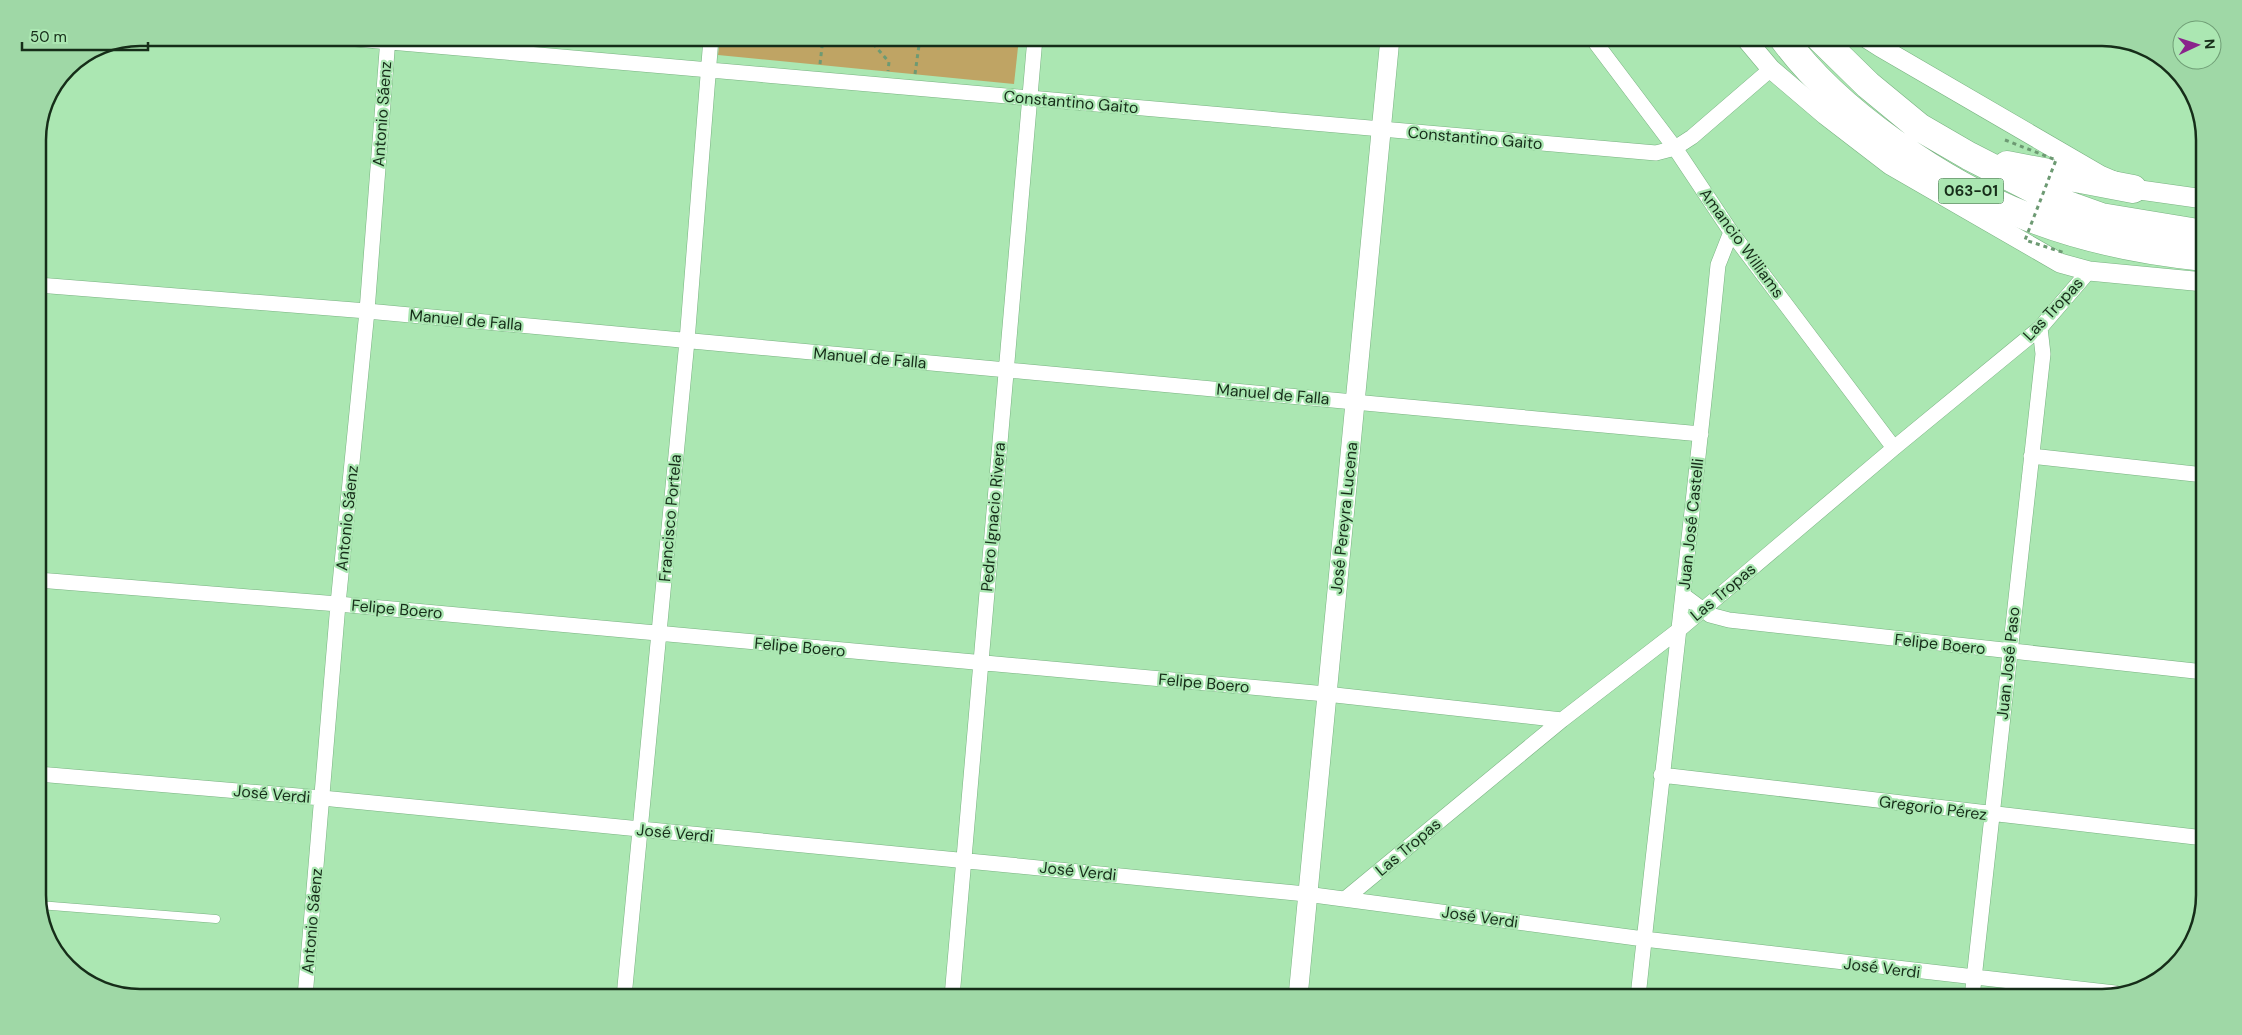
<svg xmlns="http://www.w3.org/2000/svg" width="2242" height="1035" font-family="'DM Sans',sans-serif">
	<rect width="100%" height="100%" fill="#abe7b2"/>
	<path fill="#bfa464" d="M720 38H1019L1014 84 718 55Z"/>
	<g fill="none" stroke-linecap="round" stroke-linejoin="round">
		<defs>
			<path id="service" d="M39 905 216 919"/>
			<path id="minor" d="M344 38 1656 153 1675 148 1692 137 1771 69
				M1592 38 1675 148 1731 232 1894 448
				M38 285 367 311 1701 434
				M2031 456 2204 475
				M38 580 338 604 1326 694 1562 720
				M1683 595 1710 615 1729 620 2204 672
				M38 774 322 798 1306 894 1644 939 2115 993
				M1661 775 2204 838
				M1345 899 1562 720 1680 629 1894 448 2040 328 2089 271
				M305 997 338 604 367 311 388 38
				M624 997 687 341 711 38
				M952 997 1035 38
				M1638 997C1664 753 1694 509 1718 265L1731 232
				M1972 997 2043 354 2040 328"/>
			<path id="tertiary" d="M1745 38 1771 69 1825 115 1890 165 2060 263 2089 271 2204 282
				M1866 38 1880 47 2100 175 2133 189 2204 199
				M1298 997 1390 38"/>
			<path id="motorway" d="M1783 38C1837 112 1943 184 2028 217 2084 239 2144 251 2204 257
				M1820 38 1868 85 1919 127 1969 156 2059 202 2101 217 2204 234
				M2007 165 2133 189"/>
		</defs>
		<use href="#service" stroke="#78b280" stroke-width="9"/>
		<use href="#minor" stroke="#78b280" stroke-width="16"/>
		<use href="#tertiary" stroke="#78b280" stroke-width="20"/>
		<use href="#motorway" stroke="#78b280" stroke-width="29"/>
		<path stroke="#6d9a73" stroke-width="3" stroke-dasharray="4 4" stroke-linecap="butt" d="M868 38 889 62 888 71
			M820 64 823 38
			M915 74 920 38"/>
		<use href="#service" stroke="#fff" stroke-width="8"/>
		<use href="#minor" stroke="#fff" stroke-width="15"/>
		<use href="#tertiary" stroke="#fff" stroke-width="19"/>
		<use href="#motorway" stroke="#fff" stroke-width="28"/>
		<path stroke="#6d9a73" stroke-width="3" stroke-dasharray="4 4" stroke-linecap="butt" d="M2005 140 2056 160 2025 240 2065 253"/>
	</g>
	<g text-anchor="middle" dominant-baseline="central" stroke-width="4.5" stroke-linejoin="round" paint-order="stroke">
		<rect fill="#abe7b2" stroke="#436547" stroke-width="1" x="1938.5" y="178.5" width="65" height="25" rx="4"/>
		<g font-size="15" font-weight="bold" fill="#162d19">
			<text x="1971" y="191">063-01</text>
		</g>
		<g font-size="16" fill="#162d19" stroke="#abe7b2">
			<text transform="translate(1071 102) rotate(5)">Constantino Gaito</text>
			<text transform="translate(382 114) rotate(-86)">Antonio Sáenz</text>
			<text transform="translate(1475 138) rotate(5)">Constantino Gaito</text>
			<text transform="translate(1742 243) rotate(54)">Amancio Williams</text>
			<text transform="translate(2053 309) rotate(-47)">Las Tropas</text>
			<text transform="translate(466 320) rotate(5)">Manuel de Falla</text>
			<text transform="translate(870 358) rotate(5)">Manuel de Falla</text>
			<text transform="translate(1273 394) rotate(5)">Manuel de Falla</text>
			<text transform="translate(993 517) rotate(-85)">Pedro Ignacio Rivera</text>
			<text transform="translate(347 518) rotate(-84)">Antonio Sáenz</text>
			<text transform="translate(670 518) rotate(-85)">Francisco Portela</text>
			<text transform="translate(1344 518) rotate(-84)">José Pereyra Lucena</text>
			<text transform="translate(1691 524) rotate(-84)">Juan José Castelli</text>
			<text transform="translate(1723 592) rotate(-40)">Las Tropas</text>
			<text transform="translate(397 609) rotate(5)">Felipe Boero</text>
			<text transform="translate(1940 644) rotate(6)">Felipe Boero</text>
			<text transform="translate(800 647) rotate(5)">Felipe Boero</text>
			<text transform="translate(2008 663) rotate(-84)">Juan José Paso</text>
			<text transform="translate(1204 683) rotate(5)">Felipe Boero</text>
			<text transform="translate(272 794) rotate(5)">José Verdi</text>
			<text transform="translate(1933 808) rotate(7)">Gregorio Pérez</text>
			<text transform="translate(675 833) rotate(5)">José Verdi</text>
			<text transform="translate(1408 847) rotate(-40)">Las Tropas</text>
			<text transform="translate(1078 871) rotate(6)">José Verdi</text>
			<text transform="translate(1480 917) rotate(8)">José Verdi</text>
			<text transform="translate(312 921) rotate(-85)">Antonio Sáenz</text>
			<text transform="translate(1882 968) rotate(7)">José Verdi</text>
		</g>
	</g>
	<path d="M0 0H2242V1035H0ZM140 46H2102A94 94 0 0 1 2196 140V895A94 94 0 0 1 2102 989H140A94 94 0 0 1 46 895V140A94 94 0 0 1 140 46Z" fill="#9fd8a6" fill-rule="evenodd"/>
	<path fill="none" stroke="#162d19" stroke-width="2.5" d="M140 46H2102A94 94 0 0 1 2196 140V895A94 94 0 0 1 2102 989H140A94 94 0 0 1 46 895V140A94 94 0 0 1 140 46Z"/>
	<g transform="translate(2197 45) rotate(86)"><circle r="24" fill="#abe7b2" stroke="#6f9d75"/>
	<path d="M0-4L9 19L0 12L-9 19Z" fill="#8a248b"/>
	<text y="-8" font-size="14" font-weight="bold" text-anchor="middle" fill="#162d19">N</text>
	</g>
	<path d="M22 42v8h126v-8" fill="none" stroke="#162d19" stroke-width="2.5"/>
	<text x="30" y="42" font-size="15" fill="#162d19" stroke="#abe7b2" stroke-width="4" paint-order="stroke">50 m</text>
</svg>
